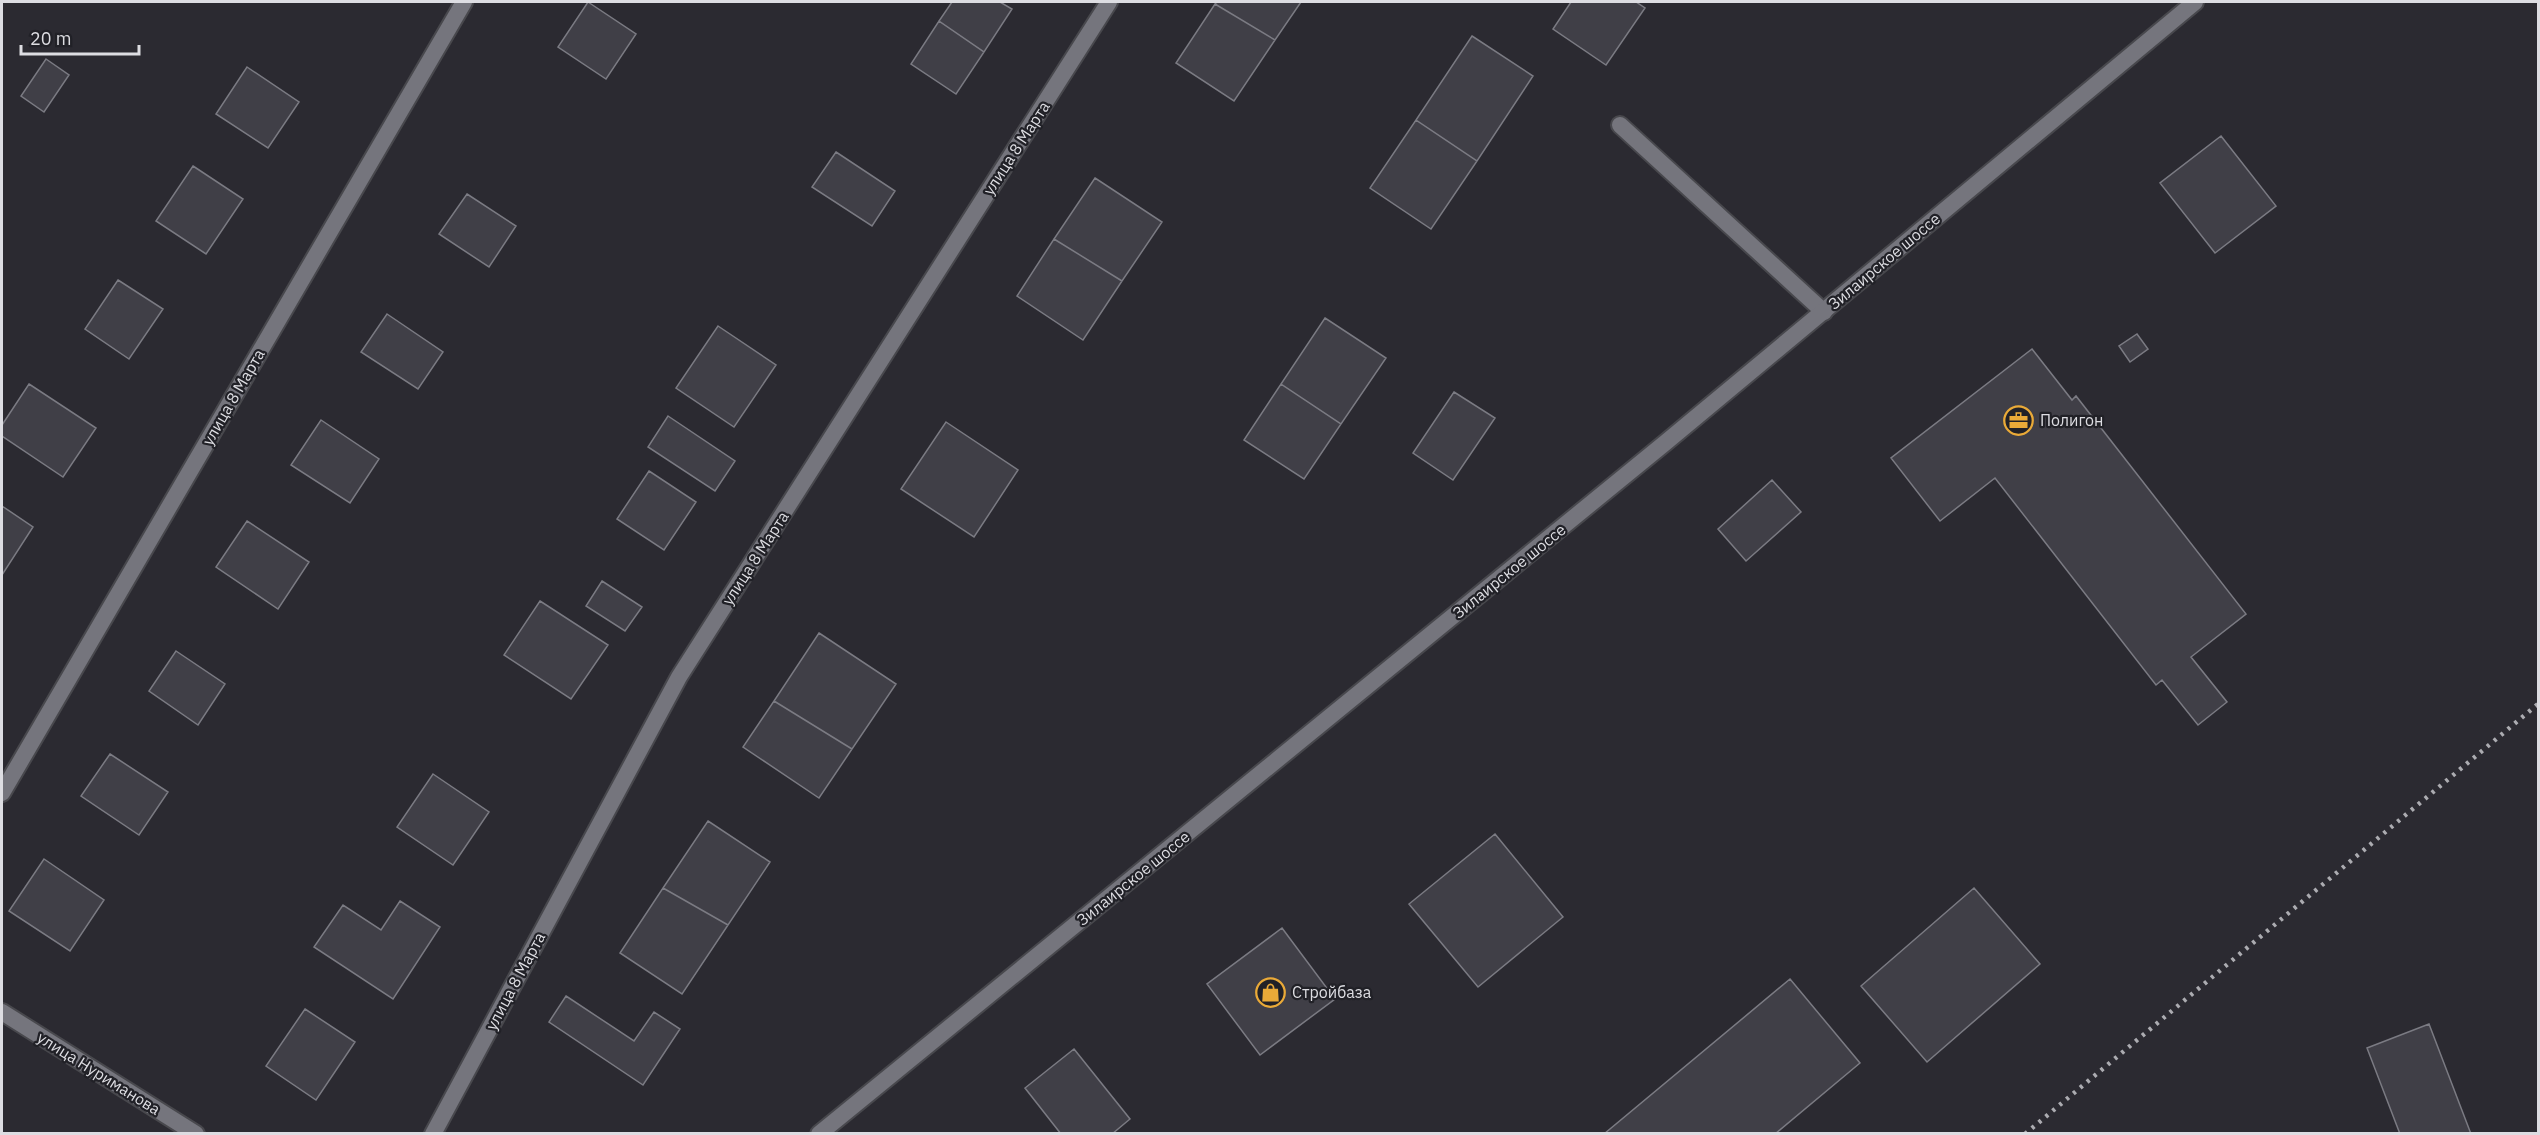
<svg xmlns="http://www.w3.org/2000/svg" width="2540" height="1135" font-family="'IBM Plex Sans',sans-serif">
	<rect width="100%" height="100%" fill="#2b2a31"/>
	<path fill="#403f47" stroke="#7b7b83" stroke-width="1.5" d="M588 2 636 34 606 79 558 47Z
		M952 2H1000L1012 9 984 52 939 21Z
		M1217 2H1301L1275 40 1215 4Z
		M1571 2H1636L1645 8 1606 65 1553 29Z
		M1215 4 1275 40 1234 101 1176 63Z
		M939 21 984 52 956 94 911 64Z
		M1472 36 1533 76 1477 161 1416 120Z
		M46 59 69 75 44 112 21 96Z
		M247 67 299 102 268 148 216 114Z
		M1416 120 1477 161 1431 229 1370 188Z
		M2221 136 2276 206 2215 253 2160 183Z
		M836 152 895 191 872 226 812 187Z
		M193 166 243 199 206 254 156 221Z
		M1095 178 1162 222 1122 281 1054 239Z
		M467 194 516 226 489 267 439 234Z
		M1054 239 1122 281 1083 340 1017 296Z
		M118 280 163 309 129 359 85 329Z
		M387 314 443 352 418 389 361 352Z
		M1325 318 1386 358 1341 424 1281 384Z
		M718 326 776 365 734 427 676 388Z
		M2137 334 2148 349 2130 362 2119 346Z
		M2032 349 2072 400 2076 396 2246 614 2191 657 2227 702 2198 725 2162 680 2156 685 1995 478 1940 521 1891 458Z
		M29 384 96 428 63 477 2 436V425Z
		M1281 384 1341 424 1304 479 1244 440Z
		M1454 392 1495 418 1453 480 1413 453Z
		M668 416 735 461 715 491 648 447Z
		M321 420 379 459 350 503 291 465Z
		M946 422 1018 470 974 537 901 489Z
		M649 471 696 502 664 550 617 519Z
		M1772 480 1801 512 1746 561 1718 529Z
		M2 506 33 527 2 575Z
		M247 521 309 562 278 609 216 567Z
		M602 581 642 607 625 631 586 606Z
		M540 601 608 645 571 699 504 655Z
		M819 633 896 684 852 749 774 701Z
		M176 651 225 684 198 725 149 691Z
		M774 701 852 749 819 798 743 747Z
		M110 754 168 792 139 835 81 796Z
		M433 774 489 812 453 865 397 827Z
		M708 821 770 862 728 925 663 888Z
		M1495 834 1563 917 1478 987 1409 904Z
		M44 859 104 900 70 951 9 911Z
		M663 888 728 925 682 994 620 953Z
		M1974 888 2040 964 1927 1062 1861 986Z
		M400 901 440 927 393 999 314 947 343 905 381 930Z
		M1282 928 1335 999 1260 1055 1207 984Z
		M1790 979 1860 1063 1775 1134H1604Z
		M566 996 634 1041 654 1012 680 1029 643 1085 549 1022Z
		M305 1009 355 1042 316 1100 266 1066Z
		M2429 1024 2471 1134H2400L2367 1048Z
		M1074 1049 1130 1119 1112 1134H1061L1025 1088Z"/>
	<g fill="none" stroke-linecap="round" stroke-linejoin="round">
		<defs>
			<path id="service" d="M1620 125 1824 312"/>
			<path id="minor" d="M2 793 464 2
				M433 1134 679 677 1109 2"/>
			<path id="secondary" d="M2 1012 196 1134
				M819 1134 1665 443 2195 2"/>
		</defs>
		<use href="#service" stroke="#48484d" stroke-width="20"/>
		<use href="#minor" stroke="#48484d" stroke-width="20"/>
		<use href="#secondary" stroke="#48484d" stroke-width="20"/>
		<use href="#service" stroke="#75757d" stroke-width="16"/>
		<use href="#minor" stroke="#75757d" stroke-width="16"/>
		<use href="#secondary" stroke="#75757d" stroke-width="16"/>
		<path stroke="#acacb1" stroke-width="4.5" stroke-dasharray="3 6" stroke-linecap="butt" d="M2025 1134 2538 704"/>
	</g>
	<defs>
		<symbol id="office-ring" viewBox="-11 -11 22 22"><circle r="9.5" fill="#212127" stroke="#eaaa38" stroke-width="1.5"/><path d="M-6-3h4V-5.5h4V-3h4V5H-6ZM-1-4.5V-3h2v-1.5ZM-6 0V1H6V0Z" fill="#eaaa38"/></symbol>
		<symbol id="shop-ring" viewBox="-11 -11 22 22"><circle r="9.5" fill="#212127" stroke="#eaaa38" stroke-width="1.5"/><path d="M-5-2.5h2.3a2.7 3.5 0 0 1 5.4 0H5L5.5 6h-11ZM-1.5-2.5h3a1.5 2.3 0 0 0-3 0Z" fill="#eaaa38"/></symbol>
	</defs>
	<g fill-rule="evenodd">
		<use href="#office-ring" x="2002" y="404" width="33" height="33"/>
		<use href="#shop-ring" x="1254" y="976" width="33" height="33"/>
	</g>
	<g text-anchor="middle" dominant-baseline="central" stroke-width="4.5" stroke-linejoin="round" paint-order="stroke">
		<g font-size="16" fill="#dddde2" stroke="#212127">
			<text transform="translate(1016 148) rotate(-57)">улица 8 Марта</text>
			<text transform="translate(1884 261) rotate(-40)">Зилаирское шоссе</text>
			<text transform="translate(233 397) rotate(-60)">улица 8 Марта</text>
			<text transform="translate(755 558) rotate(-57)">улица 8 Марта</text>
			<text transform="translate(1509 571) rotate(-39)">Зилаирское шоссе</text>
			<text transform="translate(1133 878) rotate(-39)">Зилаирское шоссе</text>
			<text transform="translate(515 981) rotate(-62)">улица 8 Марта</text>
			<text transform="translate(99 1073) rotate(32)">улица Нуриманова</text>
		</g>
		<g font-size="16" fill="#dddde2" stroke="#212127" text-anchor="start">
			<text x="2040" y="420">Полигон</text>
			<text x="1292" y="992">Стройбаза</text>
		</g>
	</g>
	<rect width="2540" height="1135" fill="none" stroke="#dddde2" stroke-width="6"/>
	<path d="M21 45v9h118v-9" fill="none" stroke="#dddde2" stroke-width="3"/>
	<text x="30" y="45" font-size="18" fill="#dddde2" stroke="#212127" stroke-width="4.5" paint-order="stroke">20 m</text>
</svg>
